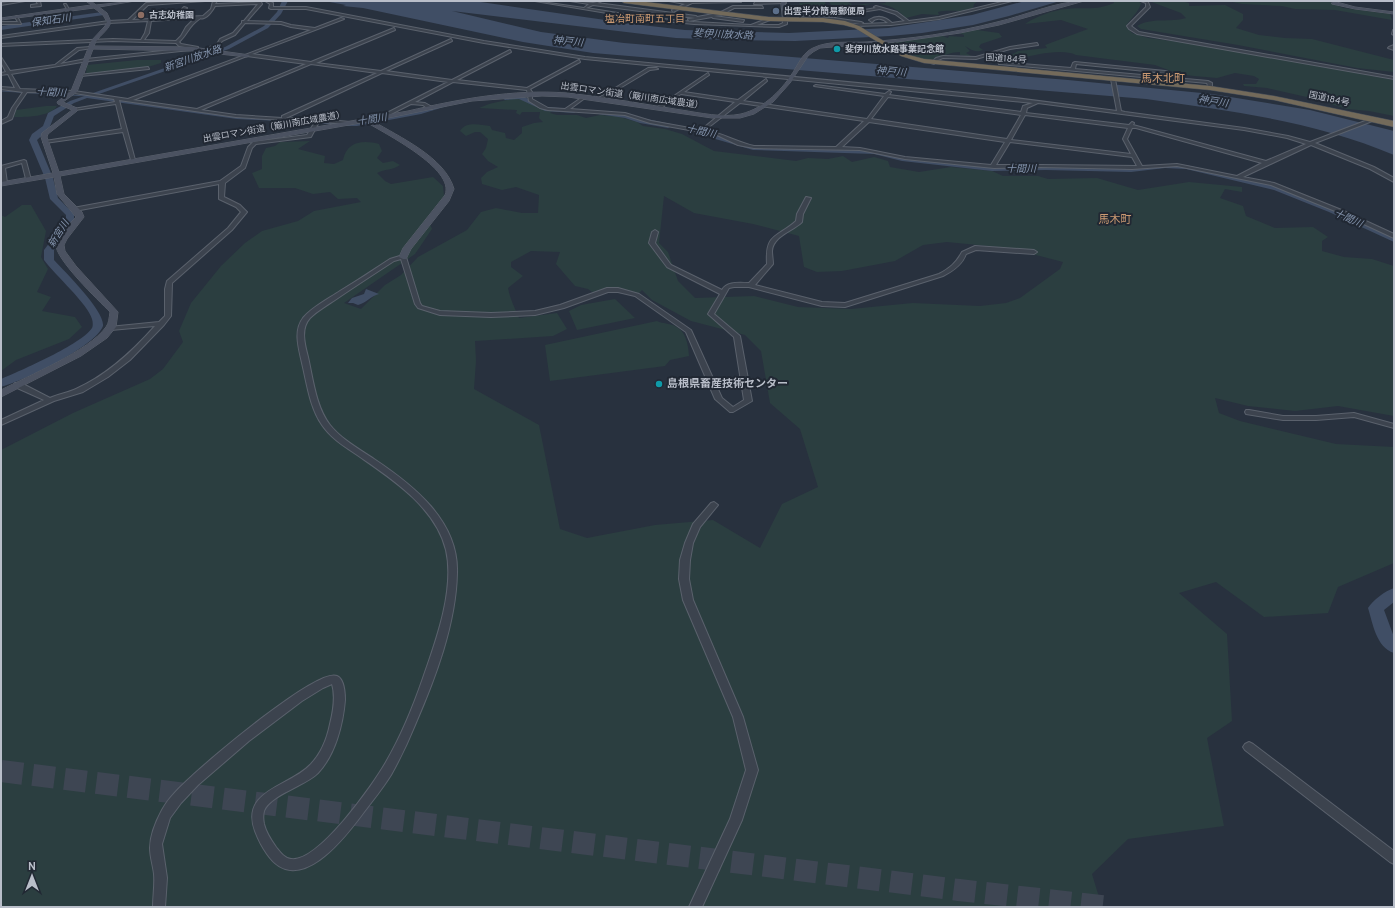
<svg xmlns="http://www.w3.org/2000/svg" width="1395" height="908" font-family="Overpass,'Noto Sans JP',sans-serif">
	<rect width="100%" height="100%" fill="#28313e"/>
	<path fill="#2b3e40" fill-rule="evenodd" d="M825 1 826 8H836L832 6 829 2 846 1 852 4 849 7 838 8C849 9 853 5 863 4 870 3 878 4 886 3L884 1H978L974 4 973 9C961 13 950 9 938 12L939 15 922 14 906 18C896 7 882 1 866 5 860 7 855 10 848 10 836 12 823 10 811 8L810 7 800 5 799 3Z
		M1113 1H1137L1141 3C1139 12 1130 19 1126 26L1132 33 1148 38 1196 44 1394 80V116L1369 111 1347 109 1311 98 1267 88 1244 86 1243 84H1256L1259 79 1254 76 1235 73 1217 78 1194 76 1179 74 1155 65 1076 55C1062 48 1035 55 1021 58 1010 61 998 61 986 61L1008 57 1018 51 1047 48 1045 45 1088 29 1061 20 1025 24C1037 16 1053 10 1067 9 1085 7 1096 11 1114 3Z
		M1149 1 1185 2 1189 3V6L1225 5 1243 14V20L1236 28 1259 35 1285 38 1312 39 1394 60V72L1357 68 1238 45 1141 29 1137 26C1152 17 1170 23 1186 18L1181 13Z
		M1228 1H1331V3L1343 8 1390 14 1392 20 1335 10 1295 9 1282 6 1242 4Z
		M977 30 999 33 1002 37 981 44 979 47 983 50C975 53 972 50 965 46L970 51 966 53 973 57 960 55V52C950 52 940 57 930 60 917 63 898 50 887 43L940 35 948 38 949 36 964 37V35L959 33Z
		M137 60H161V63L148 67 86 74 87 65Z
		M515 98C528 100 539 108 552 111L550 113 557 115H577L586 118 600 115 616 116 637 122 643 126 665 129 682 134 714 151 796 161 808 158 828 159 843 156 852 162 874 157 888 161 890 167 919 172 951 167 992 171 1003 176H1038L1048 179 1097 178 1138 190 1189 182 1242 187V192L1225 189 1220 198 1243 206 1246 216 1275 228 1313 227 1328 237 1322 241V251L1344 257 1372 259 1394 266V416L1338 406 1295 411 1248 406 1215 398 1219 413 1240 421 1336 444 1394 447V563L1338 587 1328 613 1264 617 1216 582 1179 593 1227 634 1232 721 1207 738 1224 826 1128 839 1092 874 1102 907H1V450L73 413 150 379 163 369 183 342 179 331 191 303 221 266 245 243 262 231 298 221 314 211 361 202 357 198 338 199 330 192 313 194 295 188H259L252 173 262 169V156L266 148 275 146 280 142 310 141 298 149 325 156 324 163 334 164 343 160C347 141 363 140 379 144L382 151 377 158 383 163 393 161 400 165C394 170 384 169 377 173L385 181 391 184 433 177 443 186 444 196 427 217 432 229 415 254 344 303 361 309 385 285 401 275 418 257 467 230 481 212 496 208 522 213H538L539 195 516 187 502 190 482 184 481 178 487 172 498 167 488 161 482 154 486 148 488 139 480 132H475L466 136 460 131C466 121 480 125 490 126L492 130 505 133 506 138 514 140 522 133V127L534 123 543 122 539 118 540 112H522L520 115 516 113 517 110 479 108 489 104ZM664 196 694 213 753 224 799 236 804 267 817 272 842 271 895 261 923 245 947 242 1009 248 1063 262 1060 269 1020 298 1006 303 980 306 913 303 851 309 798 307 754 296 695 298 678 281 668 252 659 243ZM531 251 560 252 556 264 575 286 588 289 595 294 618 290 637 295 642 290 652 300 691 321 745 335 761 351 770 403 800 429 818 487 782 504 760 548 713 520 655 525 587 538 560 529 539 425 474 389 476 361 475 341 553 336 567 329 557 313 519 318C515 308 510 299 508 288L523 276 511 267V262Z
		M46 106H57C50 117 26 117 14 117L16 110Z
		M22 205H31L46 231 41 257 48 269 37 292 51 297 42 311 75 317 82 327 69 339 16 360 1 371V215L5 217Z
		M615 299 635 318 577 330 569 311 581 305Z
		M657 321C663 324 669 323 675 326 686 331 688 344 689 356L670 360 665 366 550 381 545 345Z"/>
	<path fill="#404e65" d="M324 1H474L633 24 685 30 789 33 888 28 972 15 1025 1H1060L1009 16 973 25 922 33 890 36 795 41 730 40 676 38 452 11 541 32 624 43 1068 80 1212 94 1310 110 1394 131V155C1315 121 1230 111 1146 99L593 53 523 42 363 8 343 6 346 5Z
		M366 289 379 294C371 296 366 303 358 305L353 303H348L352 298 364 294Z"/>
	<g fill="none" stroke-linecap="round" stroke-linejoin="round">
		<path stroke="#404e65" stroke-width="1" d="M1 91 87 96"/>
		<path fill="#404e65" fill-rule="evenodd" d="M282 1H288L281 14 268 28 229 49 96 95 237 115 346 122C381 122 420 110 454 101L457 103 421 114 357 126H346L318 123 237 119 87 98 74 103 54 116 49 129 37 140 53 178 58 198 74 214V221L54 250V260C65 272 105 311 103 326 95 347 23 381 1 387V379C20 371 82 344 92 328 93 326 93 322 92 319 88 304 55 275 44 260V250L66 221V215L50 199 45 178 29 140 32 134 43 126 48 113 70 101 225 47 264 26 277 12Z
			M102 12 105 14 104 15 1 30V26Z
			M520 95 546 107 574 109 578 111 574 113 545 111 519 99 505 100 502 98 505 96Z
			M600 111C624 114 647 119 671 124L672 126 668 128 640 123 625 118 598 114V112Z
			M695 129 715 133 753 146 874 150 902 157 992 167 1046 166 1131 168 1165 164 1186 165 1280 186 1335 208 1394 236V242L1329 212 1274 190 1186 169 1165 168 1131 172 1046 170 992 171 902 161 874 154 753 150 695 133Z
			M1394 588V602L1384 610 1394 637V653C1376 647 1373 624 1368 608 1373 600 1385 591 1394 588Z"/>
		<path stroke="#3e4653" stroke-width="22" stroke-dasharray="22 10" stroke-linecap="butt" d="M1 771 959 890 1110 907"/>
		<defs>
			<path id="street" d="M16 1H25L1 5V3Z
				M36 1H40L41 6 31 7V5L38 4Z
				M185 1H205L148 5 132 20 203 16 211 9 213 1H217L215 4 261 2 262 4 247 21 281 22 291 25 315 28 341 18 344 19 252 54 311 62 394 28 395 30 316 63 381 71 451 39 452 41 386 71 452 80 510 50 511 52 457 80 527 88 579 60 580 62 530 89 532 92V99L548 108 565 109 584 96H585V98L570 109 625 113 651 121 701 130 735 102 681 94 660 109 656 108 708 73 709 75 684 92 738 100 766 79 767 81 743 101 867 119 884 96 814 86 816 85 885 94 889 91 891 92 889 95 1021 112 1023 106 1033 103 585 59 484 43 306 9H271L269 8 270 4 265 1H269L273 3V7H306L484 41 585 57 1015 98 1117 111 1111 79 1113 78 1115 79 1121 111 1125 112 1244 128 1288 136 1310 142 1373 118H1375V120L1315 143 1374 167 1394 178V182L1370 169 1311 145 1243 177 1274 183 1344 211 1394 234V238L1340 213 1271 185 1177 166 1132 169 1041 167 994 168 905 159 860 150 754 148 738 145 717 135 650 123 625 115 548 110 540 108 529 101 527 90 453 82 415 102 425 103 432 107V109H428L423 105 411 104 383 118H381V116L448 82 382 73 286 118 318 119 350 122 352 123V124L319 122 311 137 256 144 252 148 245 168 225 183 224 197 240 205 247 212 232 230 172 283 171 316 164 325 130 360 108 377 83 392 54 401 1 425V420L44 400 15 387 14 385 15 383H21L50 398C58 394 68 393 76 389 107 375 132 352 155 326L111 330 109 329V327L159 322 165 316V289L167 281 228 228 241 212 236 207 219 199V184L75 211 73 210V208L220 181 241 166 248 147 253 142 307 135 315 122 236 117 119 100 135 160 133 161 131 160 123 132 45 143 43 142 45 141 122 129 116 104 75 110 73 109 115 102 114 99 74 93 27 92 16 108 12 119 1 124V121L8 117 12 108 23 92 1 89V87L15 88 8 74 1 75V73L6 72 1 62V57L10 71 55 65 77 48 90 47 92 48 79 50 60 64 86 59 191 48 190 50 88 61 11 74 20 89 74 91 128 99 311 30 291 27 281 24 245 23 235 35 222 41 219 46 207 51 206 49 217 44 220 39 233 33 242 23V21H244L258 4 215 6C213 10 208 17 204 18 198 20 203 16 198 20 189 26 187 35 179 42L181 44 198 47 197 49 179 46 176 43 113 41 1 46V44L113 39 141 40 145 33 148 21 109 23 1 38V36L109 21 128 20 146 3ZM195 18 186 27 181 36 176 41 144 40 149 33 151 21ZM247 56 306 64 197 109 133 100ZM311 64 377 73 282 116V118L236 115 201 110ZM888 97 1021 115 1007 139 871 119ZM740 103 864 121 836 147 754 146C737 142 722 133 705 130ZM1038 103 1244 130 1287 138 1306 144 1266 161 1133 125 1134 123 1132 122 1129 125 1026 113 1027 108ZM1025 115 1128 128 1123 139 1131 154 1011 140ZM869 122 1005 142 991 165 905 157 860 148 842 147ZM1132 128H1136L1262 163 1237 176 1177 164 1142 166 1127 139ZM1010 142 1132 157 1137 166 1041 165H996Z
				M535 1 584 8 589 4 570 1 593 3 602 1 597 3 696 16 697 17 719 13 733 6H762L763 8H734L721 15 714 16 744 20 743 22 713 18 712 17 689 21 688 19 695 18 593 5 586 8 643 17 694 22 751 25 769 18 770 20 757 25H779L783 23V20L785 19 787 20V24L779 27 694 24 643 19Z
				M669 1H739L741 2 692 3 673 12 672 10 685 4Z
				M1006 1H1012L939 19 891 25 855 26 854 24H860C834 20 806 21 782 9L785 8 812 17 834 18 861 22 863 23 862 24 888 23C883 18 876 17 872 22L869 20C877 15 885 16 892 23L905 21 895 14 880 9 831 17 829 16 876 8 874 7 876 6 897 12 909 21 939 17Z
				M1141 1 1148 2 1150 7 1131 26 1139 32 1394 77V79L1137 34 1129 29 1127 26 1146 7V3Z
				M755 2H784L786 3 754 4Z
				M64 4H66L70 11H68Z
				M184 7 187 8 180 15 172 17 170 16 178 13Z
				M17 16 21 24H1V22H18L15 17Z
				M1393 30H1394V35L1392 34Z
				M1037 43 1038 45 1010 49 976 59 943 58 938 60 934 64 931 63 936 58 943 56 976 57 1010 47Z
				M1394 45V50L1388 48 1389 47Z
				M998 62 1071 68 1073 63 1075 62 1165 71 1178 75 1176 76 1165 73 1076 64 1075 69 1208 81 1212 83V88L1209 89 1207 83 999 64Z
				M148 67 149 69 81 76 79 75Z
				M648 68H656L658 69 650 70 600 100 597 99Z
				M24 160 26 161 31 180 26 179 22 163 5 168 7 183 2 184 1 166Z
				M806 197 811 198 803 214 802 222C793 231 773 236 772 251 772 255 773 260 773 264L755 285 822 302 845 303 939 274C950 268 956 263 962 252L975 246 1034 250 1037 252 1034 254 976 250 966 254C962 265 953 271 943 276L845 307 822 306 749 287H734L729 288 714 314 740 336 752 401 733 412H730L715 399 686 332 635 296 618 292H608L564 308 535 315 491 317 440 315 418 308 415 304 401 259 394 261C374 274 354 287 335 300 326 306 317 311 310 318 300 329 305 345 308 357 313 379 316 407 330 425 341 439 359 449 374 459 413 485 459 521 457 573 456 624 435 679 415 725 408 742 400 759 391 775 383 788 373 800 364 812 344 839 298 899 267 854 262 847 258 839 255 831 240 790 289 787 310 765 321 754 327 739 330 724 333 712 336 697 332 684L323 688 302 701 249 741 198 785 181 803 170 818 162 844 167 878 165 907H153C153 896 155 885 154 874 153 865 150 857 150 848 150 836 156 821 162 810 169 797 181 786 192 776 209 760 318 667 337 676 344 679 345 693 345 700 343 725 335 755 318 773 305 786 270 795 264 811 263 815 263 819 264 824 266 832 271 840 276 847 280 852 284 858 291 859 318 863 373 785 386 762 401 736 413 707 423 678 436 641 455 589 446 550 436 509 395 481 363 459 349 449 332 440 322 425 310 408 307 384 302 363 299 349 293 331 303 318 312 307 328 299 340 291 357 281 373 270 390 259L403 255 406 257 420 303 422 306 440 311 491 313 535 311 560 305 607 288H618L639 294 691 330 722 398 733 407 744 400 734 337 708 314 720 294 667 267 649 243 652 232 655 230 658 232 655 243 671 265 722 290C727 281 739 283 749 283L767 264C765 233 777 238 796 221L797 214Z
				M1246 410H1249L1283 416H1316L1354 413 1394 424V428L1354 417 1316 420H1283L1246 414 1245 412Z
				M714 502 718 505 700 527 693 543 690 560 689 579 693 600 743 717 758 770 742 820 702 907H689L730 819 746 770 733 717 683 600 679 579 680 560 685 543 693 524 711 503Z
				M1249 742 1253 744 1394 851V864L1390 862 1245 750 1243 747 1245 744Z"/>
			<path id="secondary" d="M86 1H91L96 5 135 1 99 7 107 13 111 22C108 32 97 36 94 46L192 47 250 55 247 57 192 51 93 49 77 92 63 102 77 108V111L48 134 47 137 59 172 408 111C460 99 513 89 567 93 605 97 643 104 681 110 701 113 722 118 741 114 765 108 783 89 795 69 800 61 804 52 813 48 829 40 849 43 866 42 910 39 955 33 997 22 1024 16 1057 1 1084 1L999 25 960 33 897 42 820 48 813 52 808 56 790 83 773 102 754 114 740 118H712L568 97 542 96 472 101 373 121C399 137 445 157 454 189L449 201 411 249 406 259H403L399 257 403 248 445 195C456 169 384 133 366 122L60 176 64 194 82 212 84 217 67 239 64 245 65 251 76 266 118 312 116 327 107 338 81 356 1 397V390C28 376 89 351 106 327 109 323 109 318 110 312 99 301 54 258 56 244 57 235 70 224 76 217L57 194 54 177 1 186V182L53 173 41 137 42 133 72 110 58 104 57 102 71 91 91 41 105 26 107 22 103 15 94 8 1 20V18L91 5Z
				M781 1H785L787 20 785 21 783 20Z
				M1333 1 1355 7 1394 12V14L1355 9 1332 4Z"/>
			<path id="highway" d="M621 1H638L769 17 823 18 845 21 859 26 905 54 924 59 1210 86 1274 96 1394 121V127L1274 100 1210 90 924 63 901 56 855 28 844 25 823 22 769 21 624 3Z"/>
		</defs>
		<use href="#street" stroke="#5a616c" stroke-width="2"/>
		<use href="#secondary" stroke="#5a616c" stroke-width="1"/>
		<use href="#highway" stroke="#474e59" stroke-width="1"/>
		<use href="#street" fill="#3c434e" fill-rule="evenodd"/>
		<use href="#secondary" fill="#4b5261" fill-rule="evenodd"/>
		<use href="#highway" fill="#736a5a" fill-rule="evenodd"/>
	</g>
	<circle fill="#5c6f8a" stroke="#212833" stroke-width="1.5" cx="776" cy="11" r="4"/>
	<circle fill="#8d6e63" stroke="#212833" stroke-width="1.5" cx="141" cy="15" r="4"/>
	<g fill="#0f9aa8" stroke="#212833" stroke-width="1.5">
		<circle cx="837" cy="49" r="4"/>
		<circle cx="659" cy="384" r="4"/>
	</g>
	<g text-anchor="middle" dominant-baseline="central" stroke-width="4" stroke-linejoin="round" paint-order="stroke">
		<g font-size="9" font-weight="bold" fill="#b9bec9" stroke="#212833" text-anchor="start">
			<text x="784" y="11">出雲半分簡易郵便局</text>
			<text x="149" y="15">古志幼稚園</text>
			<text x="845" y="49">斐伊川放水路事業記念館</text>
		</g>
		<g font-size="9" fill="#b9bec9" stroke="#212833">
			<text transform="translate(1006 59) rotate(4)">国道184号</text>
			<text transform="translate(632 96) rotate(8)">出雲ロマン街道（簸川南広域農道）</text>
			<text transform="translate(1329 99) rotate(12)">国道184号</text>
			<text transform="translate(274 127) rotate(-10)">出雲ロマン街道（簸川南広域農道）</text>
		</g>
		<g font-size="10" fill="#cb9a72" stroke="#212833">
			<text x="645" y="19">塩冶町南町五丁目</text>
		</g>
		<g font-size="10" font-style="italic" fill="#8494ad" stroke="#212833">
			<text transform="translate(51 21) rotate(-8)">保知石川</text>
			<text transform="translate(723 35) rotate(3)">斐伊川放水路</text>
			<text transform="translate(568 42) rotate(6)">神戸川</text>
			<text transform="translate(193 59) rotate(-19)">新宮川放水路</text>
			<text transform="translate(891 72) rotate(5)">神戸川</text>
			<text transform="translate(51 93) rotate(3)">十間川</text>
			<text transform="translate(1213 102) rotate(9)">神戸川</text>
			<text transform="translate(372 120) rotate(-9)">十間川</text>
			<text transform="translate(701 132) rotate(12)">十間川</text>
			<text x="1021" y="169">十間川</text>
			<text transform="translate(1348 219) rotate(24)">十間川</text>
			<text transform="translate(59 234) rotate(-58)">新宮川</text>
		</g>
		<g font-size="11" fill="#cb9a72" stroke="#212833">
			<text x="1163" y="79">馬木北町</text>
			<text x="1115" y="220">馬木町</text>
		</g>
		<g font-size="11" font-weight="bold" fill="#b9bec9" stroke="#212833" text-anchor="start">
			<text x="667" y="384">島根県畜産技術センター</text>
		</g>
	</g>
	<rect width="1395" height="908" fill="none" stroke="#b9bec9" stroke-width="4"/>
	<g transform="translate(32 876)" stroke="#212833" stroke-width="3" paint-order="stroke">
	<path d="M0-3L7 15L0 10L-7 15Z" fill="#b9bec9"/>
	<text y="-6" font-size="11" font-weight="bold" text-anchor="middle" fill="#b9bec9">N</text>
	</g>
</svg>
